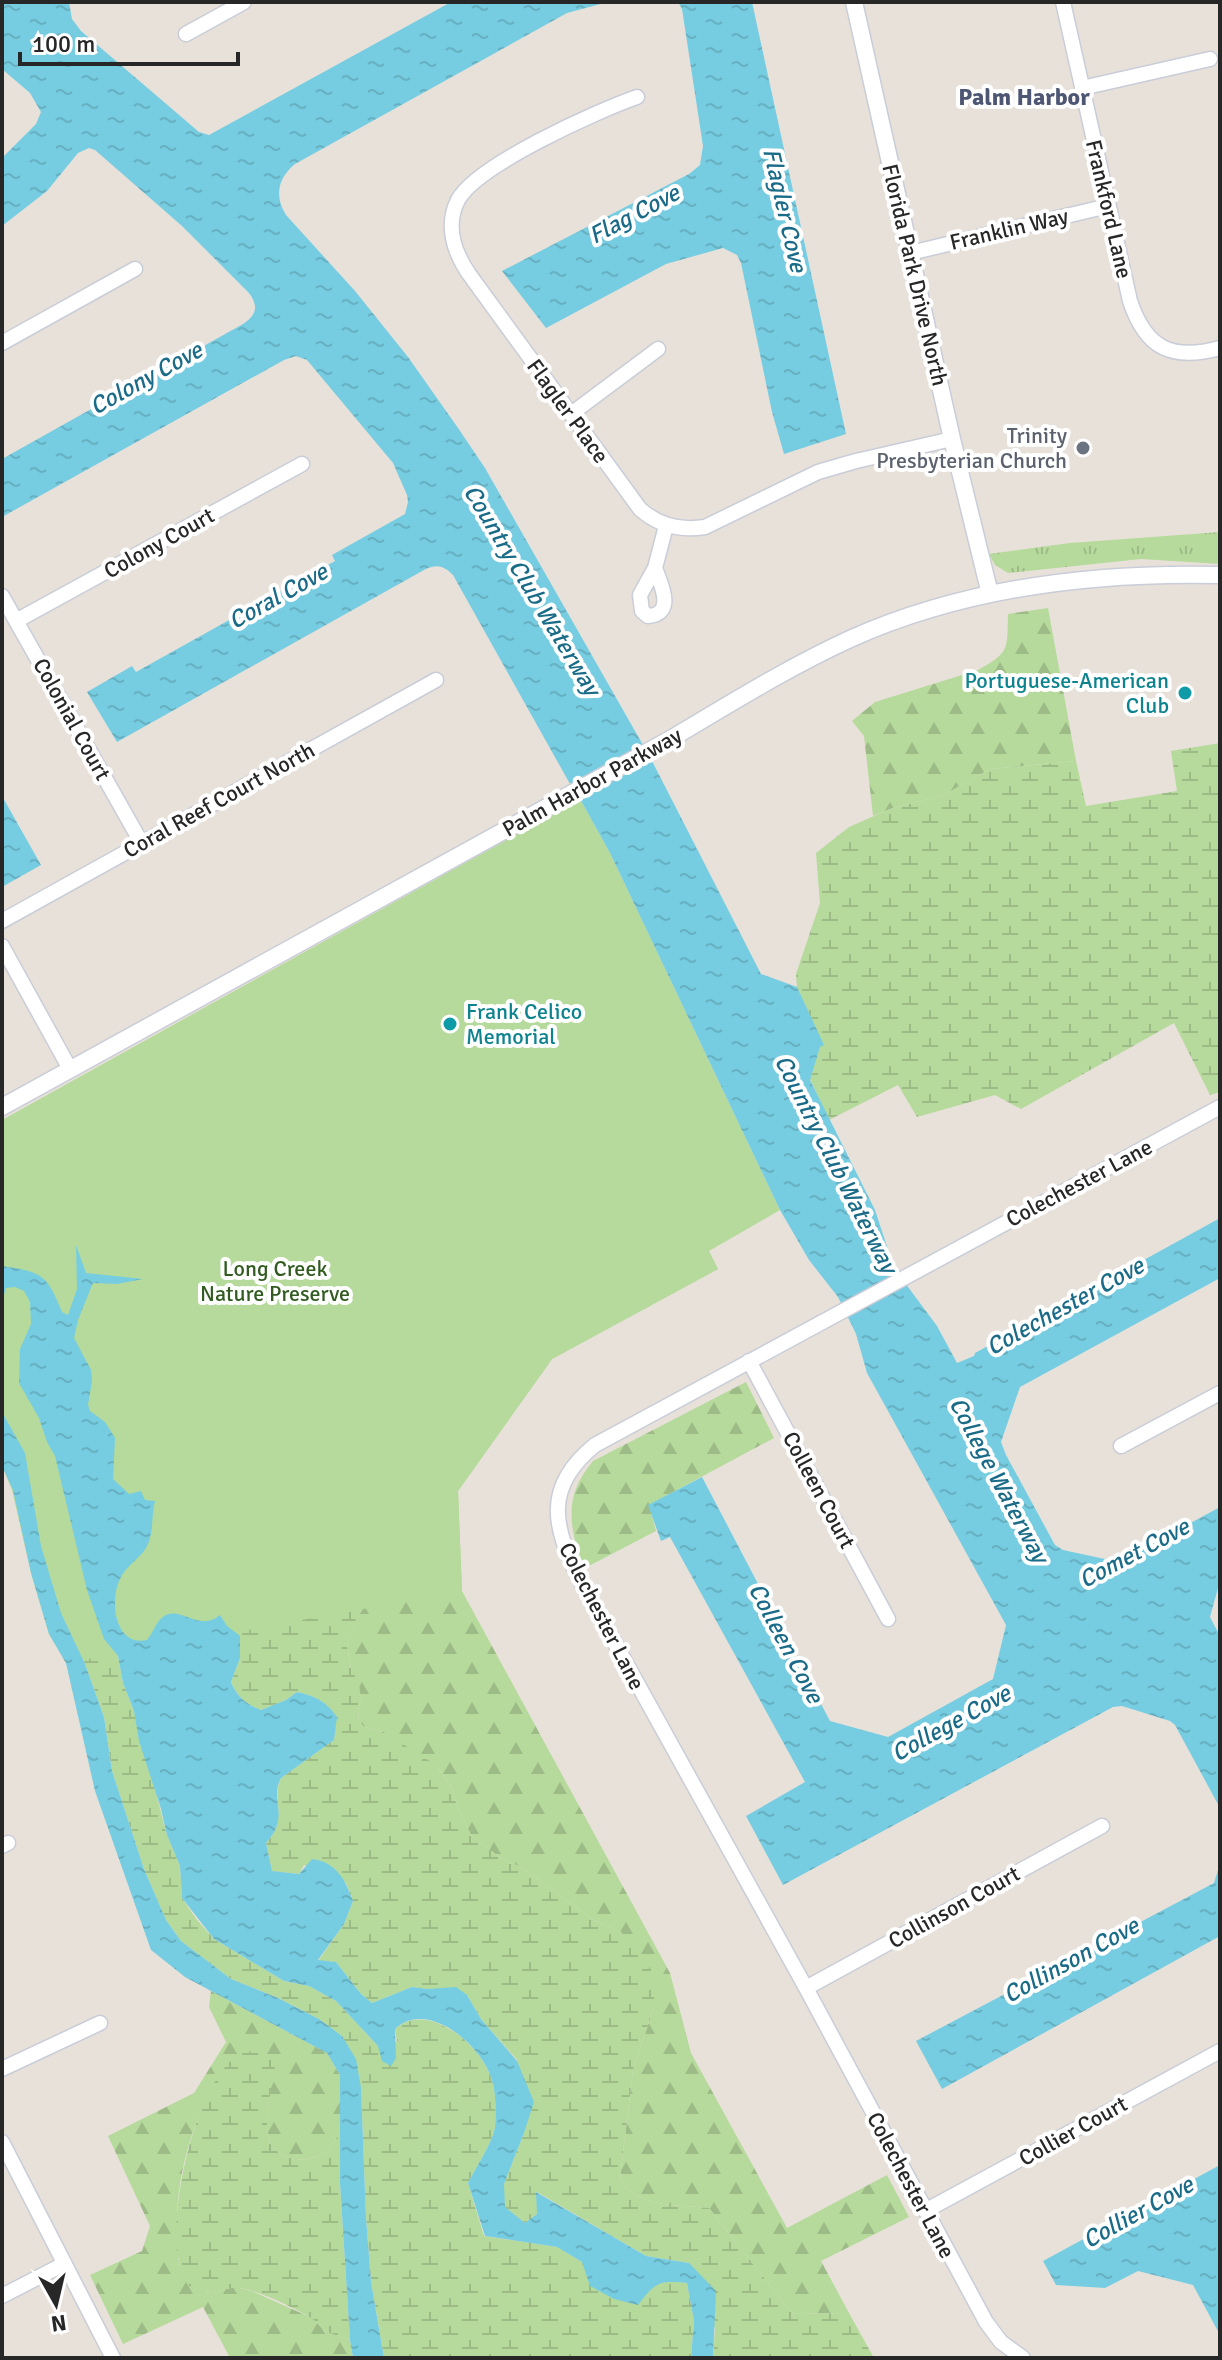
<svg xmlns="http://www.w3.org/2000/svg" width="1222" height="2360" font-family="Signika,sans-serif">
	<defs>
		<pattern id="grass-tufts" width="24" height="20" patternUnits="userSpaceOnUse" patternTransform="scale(2)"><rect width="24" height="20" fill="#b5da9b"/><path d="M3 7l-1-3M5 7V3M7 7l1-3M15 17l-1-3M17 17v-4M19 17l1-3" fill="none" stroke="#9cbb86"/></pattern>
		<pattern id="forest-firs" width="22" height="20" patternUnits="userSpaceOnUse" patternTransform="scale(2)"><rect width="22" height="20" fill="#b5da9b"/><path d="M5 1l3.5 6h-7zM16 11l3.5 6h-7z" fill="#9cbb86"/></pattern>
		<pattern id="wetland-marsh" width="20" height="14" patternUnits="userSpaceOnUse" patternTransform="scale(2)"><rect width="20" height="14" fill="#b5da9b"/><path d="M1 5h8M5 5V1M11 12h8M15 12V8" fill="none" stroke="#9cbb86"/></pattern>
		<pattern id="water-ripples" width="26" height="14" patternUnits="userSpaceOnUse" patternTransform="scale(2)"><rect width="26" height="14" fill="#76cde1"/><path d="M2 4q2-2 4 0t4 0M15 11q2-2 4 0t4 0" fill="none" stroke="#66b0c1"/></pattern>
	</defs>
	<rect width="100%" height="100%" fill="#e8e1da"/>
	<path fill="url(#grass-tufts)" d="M1220 532V564L1141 559 1008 573 995 565 989 554 1070 543Z"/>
	<path fill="url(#forest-firs)" d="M1048 608 1076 761 990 769 944 795 890 809 873 816 864 736 852 721 875 702 978 670C1010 652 1007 650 1008 614Z
		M2 1129 708 1251 718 1269 552 1359 458 1491 462 1591 670 1973 691 2053 787 2228 887 2175 909 2217 821 2261 849 2313 796 2314 790 2311 709 2208C682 2205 633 2208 620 2178L633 2070 654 2007 621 1932 595 1921 522 1868 498 1856 471 1835 457 1806 452 1788 439 1769 384 1732 364 1727 359 1721 358 1710 361 1698 351 1669 347 1645 355 1620 365 1606Z
		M746 1382 774 1438 649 1505 656 1531 583 1569C570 1526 562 1498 593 1461Z
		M211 1991 327 2053 340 2075 341 2132C335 2140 329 2150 320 2155 302 2165 273 2158 268 2136 264 2120 273 2079 275 2061L227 2065C191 2116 172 2186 178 2248 178 2253 178 2262 180 2266 183 2274 200 2287 206 2293L236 2287 252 2291 312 2318 325 2331 350 2340 353 2358H230L203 2307 123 2344 90 2275 142 2251 150 2226 108 2136 194 2093 226 2042 209 2007Z"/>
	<path fill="url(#wetland-marsh)" d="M1220 743V1092L1210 1095 1174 1023 1021 1109 995 1095 917 1117 898 1085 829 1120 810 1079 820 1046 823 1045 797 987 796 974 820 903 816 853 849 827 890 809 944 795 990 769 1076 761 1086 806 1177 791 1171 751Z
		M365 1606 355 1621 347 1645 351 1669 359 1683 361 1699 358 1710 359 1721 364 1727 384 1732 436 1765 452 1788 457 1806 471 1835 498 1856 522 1868 595 1921 621 1932 645 1958 655 1978 654 2007 633 2070 620 2178C633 2208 682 2205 709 2208L790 2311 796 2314 849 2313 874 2358H713L715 2329 689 2263 646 2256 537 2192V2214L525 2223 504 2207V2184L524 2133 517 2060 481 2019 467 1995 412 1987 372 2003 361 1994 336 1962 318 1961 344 1924 353 1901 346 1883 304 1865 299 1874 272 1871 266 1843C289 1819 271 1797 281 1778L334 1740 336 1717C326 1701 315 1696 297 1692L286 1700 261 1710C246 1704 237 1697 231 1682L240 1658 227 1626Z
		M61 1614 112 1647 118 1656 123 1683 134 1711 167 1835 180 1866 182 1898 197 1920 214 1939 284 1981 309 1986 336 2001 378 2046 397 2041 395 2029C429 1998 486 2049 493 2084 496 2096 496 2115 495 2127 493 2142 475 2169 468 2183L484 2236 557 2247 582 2262 652 2286 669 2281 687 2283 694 2321 691 2358H384L371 2282 366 2218 361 2088 342 2036 319 2019 278 1998 231 1979 181 1941 166 1920 144 1869 112 1771 104 1717 85 1664Z
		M263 2050 276 2061C273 2079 264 2120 268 2136 273 2158 302 2165 320 2155 329 2150 335 2140 341 2132L340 2183 350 2340C343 2337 334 2335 327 2332 320 2328 316 2320 308 2316 290 2306 260 2291 240 2288 222 2286 203 2302 188 2284 157 2244 194 2079 239 2055 246 2051 255 2051 263 2050Z"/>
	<path fill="#b5da9b" d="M580 799 610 853 780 1210 709 1251 718 1269 552 1359 458 1491 462 1591 66 1663 49 1634 31 1573 12 1490 2 1466V1120Z"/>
	<path fill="url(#water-ripples)" d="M2 2H69L72 19 81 31 199 132 209 135 451 2H608L567 13 295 164C278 178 274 196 286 215L355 291 408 357 458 428 485 468 643 745 570 784 453 575C443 565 436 564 424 570L117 742 87 692 132 666 136 672 335 561 332 555 405 514 408 502 407 495 393 463 307 360 296 356 284 360 2 517V459L243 324C257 315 259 305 248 292L182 226 95 150 89 148 78 153 47 191 2 226V158L36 124 41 112 30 93 2 69Z
		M678 2H752L846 434 784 454 772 412 741 263 737 255 723 248 666 264 546 328 502 271 689 174 700 165 703 146 682 9Z
		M651 759 761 974 797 987 824 1045 820 1047 810 1080 875 1210 894 1268 937 1326 957 1363 974 1356 975 1353 1220 1218V1278L1020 1387 1001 1442 1006 1455 1055 1545 1063 1550 1119 1562 1220 1507V1581L1210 1617 1220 1636V1808L1175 1725 1170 1721 1122 1706 1113 1707 783 1885 746 1816 805 1782 670 1537 661 1541 648 1505 702 1477 830 1721 888 1737 993 1679 1006 1625 867 1373 856 1334 838 1297 809 1260 780 1210 610 853 580 799Z
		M2 796 41 865 2 887Z
		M76 1245 86 1273 143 1279 117 1284 93 1283 78 1320 74 1338 91 1370 92 1381 88 1405 90 1411 105 1422 115 1438 113 1479 129 1494 141 1491 145 1500 155 1501C151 1516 154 1530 148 1544 142 1558 126 1565 120 1579 109 1601 115 1647 147 1640 151 1635 154 1628 158 1622 177 1598 196 1635 220 1615L227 1626 240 1636V1658L231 1682C237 1697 246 1704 261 1710L286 1700 297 1692C315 1696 326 1701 337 1717L334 1740 281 1778C269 1800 291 1816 266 1843L272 1871 299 1874 312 1859C336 1862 345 1879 353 1901L344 1924 318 1960 336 1962 361 1994 372 2003 412 1987 428 1989 456 1987 467 1995 481 2019 517 2061 534 2102 524 2133 504 2184 505 2207 525 2223 537 2214 536 2192 646 2256 689 2263 716 2291 713 2358H691L694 2321 687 2283C658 2280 655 2283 638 2305L614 2299 590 2286 582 2262 557 2247 485 2236 468 2183C475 2169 493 2142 495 2127 496 2115 496 2096 493 2084 486 2049 429 1997 395 2029L396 2058 391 2066 382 2061 378 2046 336 2001 309 1986 284 1981 214 1939 182 1898 180 1866 167 1835 161 1809 139 1741 134 1711 123 1683 118 1656 104 1639 87 1590 55 1456 47 1442 39 1418 19 1383 20 1349 31 1324 30 1302 24 1291 15 1287 6 1288 2 1301V1266C42 1272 47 1274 62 1312L68 1315 77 1289Z
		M2 1412 25 1453 41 1546 61 1613 85 1664 104 1717 112 1771 144 1869 166 1920 181 1941 231 1979 278 1998 319 2019 342 2036 356 2059 361 2088 366 2218 371 2282 384 2358H353L350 2340 340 2183V2075L327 2053 185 1977 151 1950 95 1791 66 1663 49 1634 31 1573 13 1490 2 1466Z
		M1220 1863V1936L942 2089 916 2041 1214 1883Z
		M1220 2165V2335L1193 2285 1138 2271 1105 2288 1056 2285 1043 2261Z"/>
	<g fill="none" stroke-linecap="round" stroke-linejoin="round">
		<defs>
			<path id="minor" d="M1063 2 1130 301C1146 349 1172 361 1220 348
				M186 34 244 2
				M1082 88 1210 59
				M637 97C597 111 477 165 458 200 445 225 454 252 469 274L640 509C659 526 680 531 705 527L818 472 856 461 952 439
				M910 253 1108 206
				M2 343 135 269
				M571 414 658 349
				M655 568C661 584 676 614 648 616L642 611 640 595 655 568 666 526
				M2 596 141 842
				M16 621 302 464
				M2 921 436 680
				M2 946 70 1069
				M749 1361 888 1619
				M1121 1446 1220 1393
				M2 1846 8 1843
				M806 1988 1102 1826
				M2 2069 100 2023
				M2 2142 113 2358
				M925 2211 1220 2051
				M2 2296 64 2264
				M1023 2358 1001 2342 986 2322 806 1988 580 1580C553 1527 543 1487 595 1445L1220 1107"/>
			<path id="tertiary" d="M854 2 952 439 990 594
				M2 1107 674 737C731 703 789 667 850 639 966 587 1094 572 1220 575"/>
		</defs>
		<use href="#minor" stroke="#c9cdd8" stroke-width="17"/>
		<use href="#tertiary" stroke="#c9cdd8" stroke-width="19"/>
		<use href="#minor" stroke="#fff" stroke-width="14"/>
		<use href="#tertiary" stroke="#fff" stroke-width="16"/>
	</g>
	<circle fill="#6b7280" stroke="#fff" stroke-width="3" cx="1083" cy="448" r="8"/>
	<g fill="#0f9aa8" stroke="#fff" stroke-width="3">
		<circle cx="1185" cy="693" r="8"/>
		<circle cx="450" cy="1024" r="8"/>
	</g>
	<g text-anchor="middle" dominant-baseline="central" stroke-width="8" stroke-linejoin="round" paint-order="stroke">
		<g font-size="22" fill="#272727" stroke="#fff">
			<text transform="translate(1109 209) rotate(77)">Frankford Lane</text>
			<text transform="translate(1009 229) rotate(-13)">Franklin Way</text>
			<text transform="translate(915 275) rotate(77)">Florida Park Drive North</text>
			<text transform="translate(568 411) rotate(54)">Flagler Place</text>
			<text transform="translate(159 543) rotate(-29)">Colony Court</text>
			<text transform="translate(72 719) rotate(61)">Colonial Court</text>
			<text transform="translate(592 782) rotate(-29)">Palm Harbor Parkway</text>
			<text transform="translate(219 800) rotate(-29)">Coral Reef Court North</text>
			<text transform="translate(1079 1183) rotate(-28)">Colechester Lane</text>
			<text transform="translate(819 1490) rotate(62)">Colleen Court</text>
			<text transform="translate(602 1616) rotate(63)">Colechester Lane</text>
			<text transform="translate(954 1907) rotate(-29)">Collinson Court</text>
			<text transform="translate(1073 2131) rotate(-29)">Collier Court</text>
			<text transform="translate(911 2185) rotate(62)">Colechester Lane</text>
		</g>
		<g font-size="22" fill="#5b616d" stroke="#fff" text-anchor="end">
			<text x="1067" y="435">Trinity<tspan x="1067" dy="25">Presbyterian Church</tspan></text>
		</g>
		<g font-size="22" fill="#0d838f" stroke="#fff" text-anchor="end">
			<text x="1169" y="680">Portuguese-American<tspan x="1169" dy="25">Club</tspan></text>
			<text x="466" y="1011" text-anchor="start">Frank Celico<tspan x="466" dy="25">Memorial</tspan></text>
		</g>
		<g font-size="22" fill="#315b20" stroke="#fff">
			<text x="275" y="1268">Long Creek<tspan x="275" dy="25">Nature Preserve</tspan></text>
		</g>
		<g font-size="24" font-weight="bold" fill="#4d5673" stroke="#fff">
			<text x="1024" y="97">Palm Harbor</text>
		</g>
		<g font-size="24" font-style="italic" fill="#1a6b88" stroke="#fff">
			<text transform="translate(785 210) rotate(77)">Flagler Cove</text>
			<text transform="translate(634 214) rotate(-28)">Flag Cove</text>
			<text transform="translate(146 378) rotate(-29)">Colony Cove</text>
			<text transform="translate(532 590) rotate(59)">Country Club Waterway</text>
			<text transform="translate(278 596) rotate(-29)">Coral Cove</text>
			<text transform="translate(836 1164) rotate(63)">Country Club Waterway</text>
			<text transform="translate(1065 1306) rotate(-29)">Colechester Cove</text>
			<text transform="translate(999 1480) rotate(62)">College Waterway</text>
			<text transform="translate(1134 1553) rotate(-28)">Comet Cove</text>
			<text transform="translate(786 1643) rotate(62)">Colleen Cove</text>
			<text transform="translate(951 1723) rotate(-29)">College Cove</text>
			<text transform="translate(1071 1960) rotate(-29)">Collinson Cove</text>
			<text transform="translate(1138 2212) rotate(-29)">Collier Cove</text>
		</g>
	</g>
	<rect width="1222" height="2360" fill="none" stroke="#272727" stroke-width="8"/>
	<g transform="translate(56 2304) rotate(172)" stroke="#ffffff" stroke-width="6" paint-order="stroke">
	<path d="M0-6L14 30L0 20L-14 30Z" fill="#272727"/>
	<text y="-12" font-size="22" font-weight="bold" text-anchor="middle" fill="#272727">N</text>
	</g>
	<path d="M20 52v12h218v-12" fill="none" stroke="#272727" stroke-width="4"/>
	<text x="32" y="52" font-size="24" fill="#272727" stroke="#ffffff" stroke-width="6" paint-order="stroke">100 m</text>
</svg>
